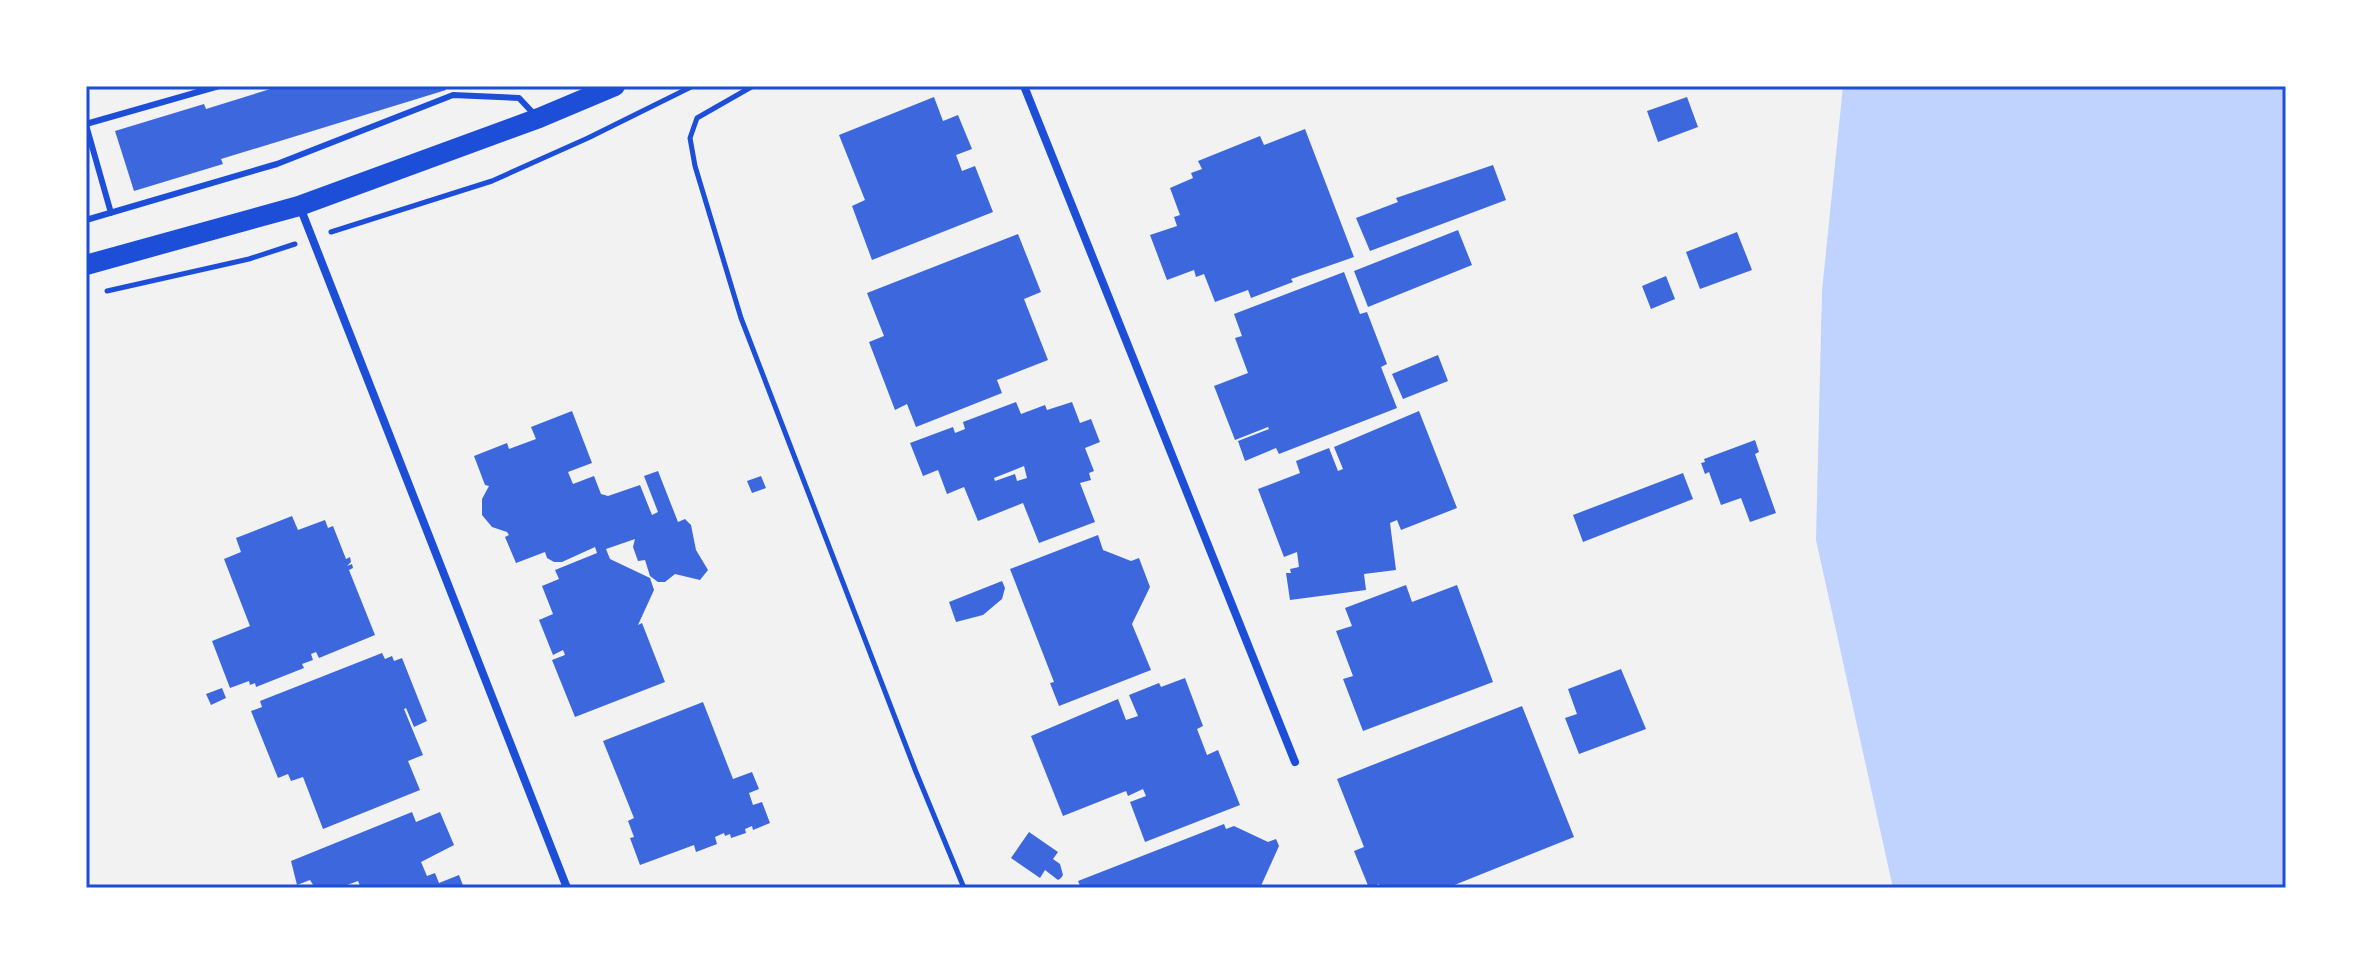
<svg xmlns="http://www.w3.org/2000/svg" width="2372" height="974" font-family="Signika,sans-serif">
	<rect width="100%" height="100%" fill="#f2f2f2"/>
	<path fill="#bfd3fe" d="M1843 86H2286V888H1893L1816 540 1822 291Z"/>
	<path fill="#3d67dc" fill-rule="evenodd" d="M280 86H444L446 90 221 159 223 164 134 191 115 131 204 104 206 109Z
		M934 97 943 121 958 115 972 149 956 155 962 171 975 166 993 212 872 260 852 206 865 200 839 135Z
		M1687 97 1698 127 1658 142 1647 111Z
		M1305 129 1354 257 1291 279 1293 282 1251 298 1248 290 1215 302 1204 274 1196 277 1194 270 1167 280 1150 235 1177 226 1174 217 1180 215 1170 188 1193 178 1191 173 1202 169 1198 161 1260 136 1264 145Z
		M1493 165 1506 200 1370 251 1356 218 1398 202 1396 198Z
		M1458 230 1472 265 1368 307 1354 271Z
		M1737 232 1752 270 1700 289 1686 252Z
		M1018 234 1041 292 1024 299 1048 360 997 380 1002 393 916 427 907 404 895 410 869 342 884 336 867 293Z
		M1344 272 1360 314 1367 312 1387 364 1381 367 1397 408 1279 454 1276 448 1245 461 1238 441 1269 429 1268 427 1235 440 1214 386 1248 373 1235 338 1242 336 1234 314Z
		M1666 276 1675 299 1651 309 1642 286Z
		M1438 355 1448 381 1403 399 1392 374Z
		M1016 402 1021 414 1045 405 1047 410 1072 402 1080 423 1091 419 1100 442 1085 448 1094 471 1089 473 1091 480 1080 483 1095 522 1039 543 1023 503 978 521 964 487 947 494 938 470 923 476 910 443 953 427 955 433 965 429 963 422ZM1024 466 1027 478 1017 481 1015 474 995 481 994 478Z
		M572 411 592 463 568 472 573 484 594 476 601 494 608 496 640 485 652 515 658 512 644 476 658 471 678 522 685 519 691 525 696 550 708 570 700 580 675 574 665 582H658L650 576 645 560 638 561 633 547 635 539 606 549 610 559 650 578 654 590 638 625 642 623 665 682 575 717 552 660 565 655 563 650 553 655 539 620 553 614 542 586 559 579 555 570 597 553 595 547 562 562H554L547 558 545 552 516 563 505 537 509 535 507 532 492 527 482 515V499L489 486 485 485 474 456 507 443 509 449 536 439 531 427Z
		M1419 411 1457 508 1401 530 1397 520 1390 523 1396 570 1364 574 1366 590 1290 600 1286 573H1291L1290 569 1299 567 1297 552 1284 557 1258 489 1300 473 1296 461 1329 448 1338 471 1343 469 1334 447Z
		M1755 440 1759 452 1755 454 1776 513 1750 522 1741 498 1721 505 1709 472 1705 474 1701 463 1705 462 1704 459Z
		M1683 473 1693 499 1583 542 1573 515Z
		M761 476 766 488 752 493 747 481Z
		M292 516 298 530 325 520 328 528 333 526 346 559 350 557 351 562 347 566 352 564 353 568 349 570 375 635 319 658 316 652 311 654 313 660 302 664 304 668 256 687 255 683 250 685 249 681 230 688 212 641 250 626 224 559 241 552 236 538Z
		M1098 535 1103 550 1131 561 1139 558 1150 587 1132 624 1151 670 1059 706 1050 683 1054 682 1010 569Z
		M1002 581 1005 588 1002 599 983 615 956 622 949 602Z
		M1406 585 1412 602 1457 585 1493 682 1363 731 1343 679 1353 676 1336 631 1352 626 1345 608Z
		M382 653 385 659 392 656 394 661 402 658 427 721 414 727 406 708 404 709 423 755 408 761 420 790 323 829 303 777 291 781 288 774 278 778 251 711 262 707 260 701Z
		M1621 669 1646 729 1579 754 1565 718 1577 714 1568 689Z
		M1185 678 1203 726 1197 729 1207 755 1218 750 1240 805 1145 842 1130 802 1146 796 1143 789 1128 796 1126 791 1063 816 1031 736 1118 699 1126 720 1138 716 1129 695 1159 683 1161 687Z
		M222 688 226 698 211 705 206 694Z
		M703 702 733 779 752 772 759 789 749 793 753 805 762 802 770 823 753 830 752 826 745 829 746 833 731 838 730 834 725 836 724 833 715 837 717 844 696 852 694 845 640 865 630 838 634 837 628 821 634 818 603 741Z
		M1522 706 1574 837 1447 888H1381L1379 884 1369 888 1354 851 1364 847 1337 779Z
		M412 812 416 822 440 812 454 845 421 862 427 876 435 873 439 883 459 875 464 888H361L358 881 339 888H315L310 880 297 885 291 861Z
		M1224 824 1226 829 1234 826 1268 842 1276 839 1279 846 1260 888H1081L1078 881Z
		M1029 832 1058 852 1053 859 1060 864 1063 875 1061 878 1058 880 1045 870 1040 878 1011 858Z"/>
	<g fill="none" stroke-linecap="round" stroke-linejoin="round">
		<path stroke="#1d4ed8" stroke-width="5" d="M753 86 697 118 690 138 695 166 741 318 916 772 964 888
			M331 232 492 181 588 138 693 86
			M107 291 249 259 295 244"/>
		<path stroke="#1d4ed8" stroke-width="6" d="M86 124 219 86
			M86 125 111 213
			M86 220 277 164 453 95 519 98 534 114"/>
		<path stroke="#1d4ed8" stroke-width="8" d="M1024 86 1295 762
			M300 207 567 888"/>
		<path stroke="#1d4ed8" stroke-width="20" d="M86 265 299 206 539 118 615 86"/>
	</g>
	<rect width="2372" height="974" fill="none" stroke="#ffffff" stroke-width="176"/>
	<rect x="88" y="88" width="2196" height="798" fill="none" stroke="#1d4ed8" stroke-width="3"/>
</svg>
